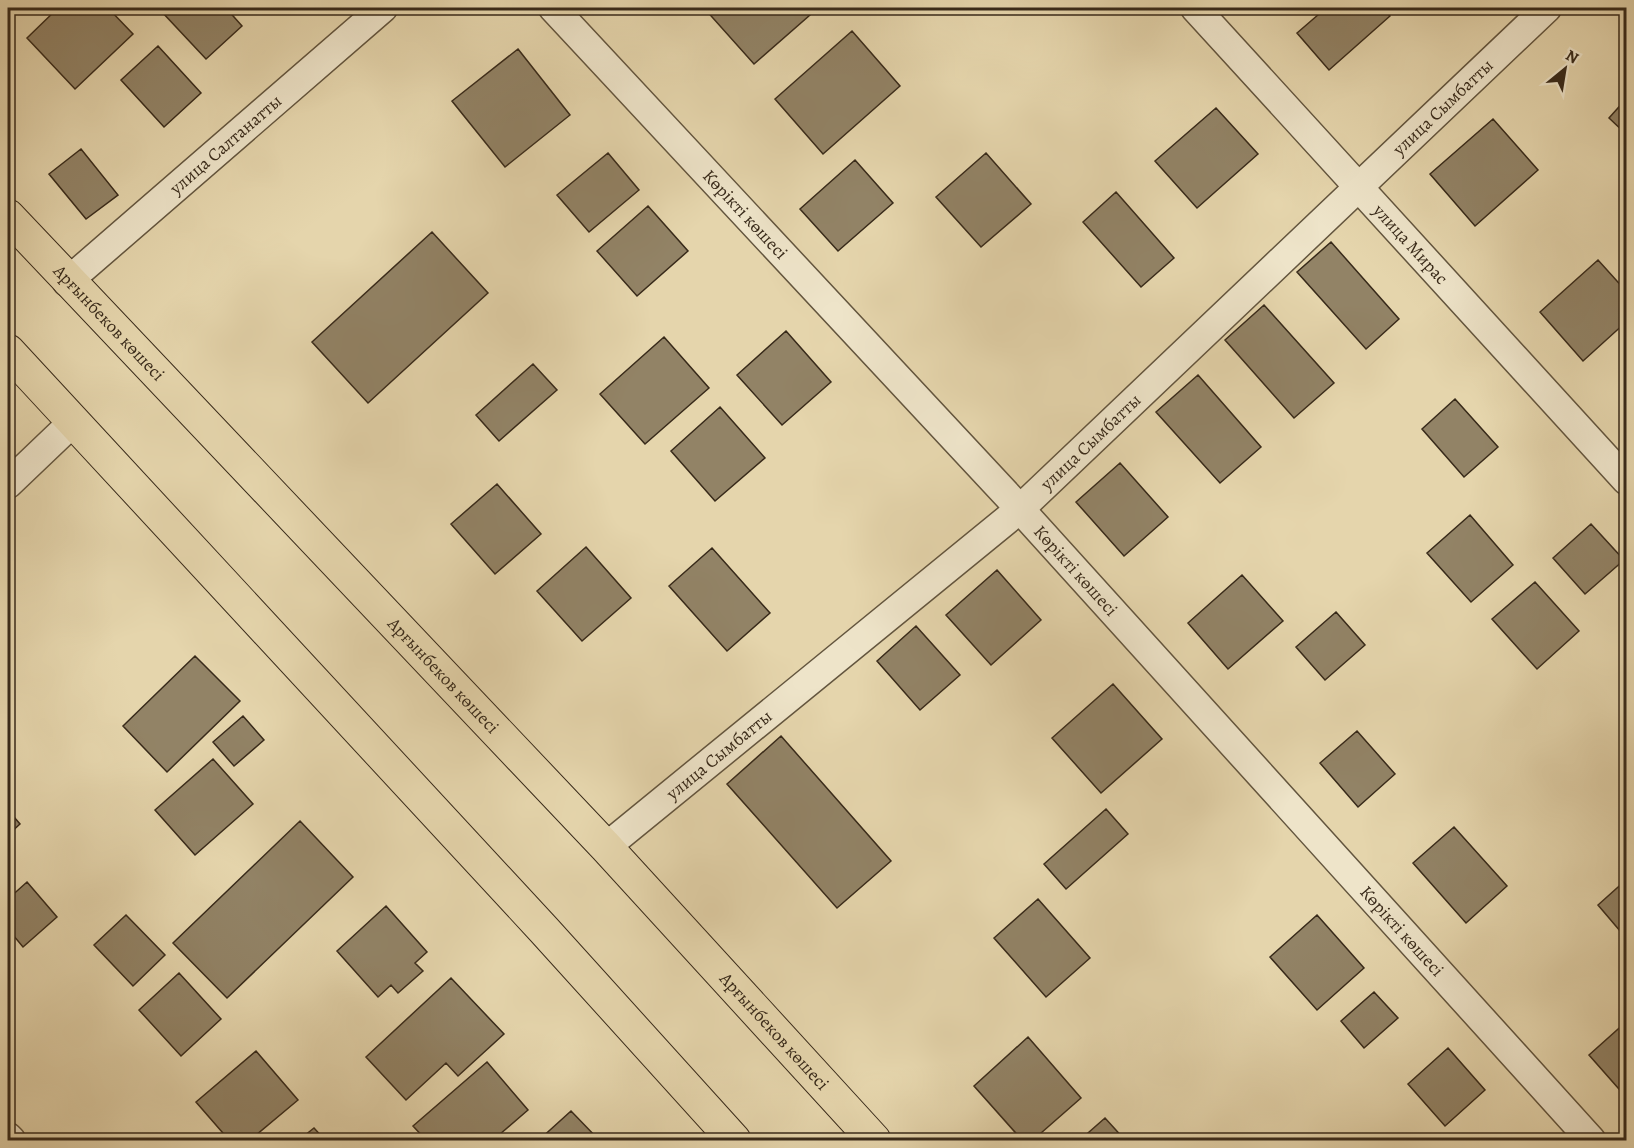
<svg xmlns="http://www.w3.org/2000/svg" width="1634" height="1148" font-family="Alegreya,serif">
	<rect width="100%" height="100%" fill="#e5d5ac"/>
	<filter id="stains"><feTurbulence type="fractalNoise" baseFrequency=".00333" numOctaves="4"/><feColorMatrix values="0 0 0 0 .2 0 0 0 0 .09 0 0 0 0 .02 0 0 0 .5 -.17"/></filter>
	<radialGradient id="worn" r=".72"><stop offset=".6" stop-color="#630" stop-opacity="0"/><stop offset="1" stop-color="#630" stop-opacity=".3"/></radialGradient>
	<path fill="#928366" stroke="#382a1a" stroke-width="1.5" d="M58 8H108L133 34 75 89 27 38Z
		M167 8H226L242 26 206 59 162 12Z
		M704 8H818L754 64Z
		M1326 8H1383L1390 16 1329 70 1297 33Z
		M852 31 900 86 823 154 775 99Z
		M158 46 201 93 164 127 121 80Z
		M518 49 570 115 505 167 452 101Z
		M1626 99V134L1609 118Z
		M1216 108 1258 154 1197 208 1155 161Z
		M1493 119 1538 170 1475 226 1430 174Z
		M81 149 118 195 86 219 49 174Z
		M608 153 639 190 589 232 557 195Z
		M986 153 1031 204 981 247 936 197Z
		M855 160 893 203 838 251 800 209Z
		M1116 192 1174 258 1141 287 1083 222Z
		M648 206 688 251 637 296 597 251Z
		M432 232 488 293 368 403 312 342Z
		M1331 242 1399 319 1366 349 1297 272Z
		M1598 260 1626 291V322L1583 361 1540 312Z
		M1264 305 1334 383 1294 418 1225 340Z
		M786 331 831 382 782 425 737 375Z
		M664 337 709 388 645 444 600 394Z
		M533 364 557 390 499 441 476 415Z
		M1198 375 1261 447 1220 483 1156 412Z
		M1455 399 1498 447 1464 477 1422 429Z
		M720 407 765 458 715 501 671 451Z
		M1120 463 1168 517 1124 556 1076 502Z
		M497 484 541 534 495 574 451 524Z
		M1470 515 1513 565 1471 602 1427 553Z
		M1591 524 1624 560 1585 594 1553 558Z
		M586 547 631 598 582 641 537 591Z
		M712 548 770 613 727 651 669 586Z
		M997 570 1041 620 991 665 946 615Z
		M1242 575 1283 621 1228 669 1188 623Z
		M1535 582 1579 631 1537 669 1492 619Z
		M1336 612 1365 645 1325 680 1296 647Z
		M916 626 960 675 920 710 877 661Z
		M195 656 240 701 167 772 123 726Z
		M1113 684 1162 739 1101 793 1052 738Z
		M243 716 264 740 234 766 213 742Z
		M1357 731 1395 774 1358 807 1320 763Z
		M781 736 891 861 837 908 727 784Z
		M213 759 253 804 195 855 155 810Z
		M1106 809 1128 834 1066 889 1044 864Z
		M8 810 20 824 8 835Z
		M300 821 353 877 227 998 173 943Z
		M1454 827 1507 886 1466 923 1413 863Z
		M1626 880V938L1598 905Z
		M27 882 57 917 23 947 8 929V899Z
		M1038 899 1090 958 1046 997 994 938Z
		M386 906 427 952 415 963 423 971 398 993 391 985 378 997 337 951Z
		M126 915 165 955 133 986 94 945Z
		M1317 915 1364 968 1317 1010 1270 957Z
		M179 973 221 1019 181 1056 139 1010Z
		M451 978 504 1034 458 1076 446 1063 406 1100 366 1057Z
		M1374 992 1398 1018 1364 1048 1341 1021Z
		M1626 1022V1097L1589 1055Z
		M1028 1037 1081 1098 1033 1140H1022L974 1086Z
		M1448 1048 1485 1090 1445 1126 1408 1084Z
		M256 1051 298 1100 250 1140H229L196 1102Z
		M487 1062 528 1110 493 1140H426L413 1126Z
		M571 1111 599 1140H539Z
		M1105 1118 1125 1140H1080Z
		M314 1128 325 1140H299Z"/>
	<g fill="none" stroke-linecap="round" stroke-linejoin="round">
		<defs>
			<g id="street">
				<path id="s1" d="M553 8 1020 509 1591 1140"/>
				<path id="s2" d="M1195 8 1626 480"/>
				<path id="s3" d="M67 282 383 8"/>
				<path d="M8 484 73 422"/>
				<path id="s4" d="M606 847 1020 509 1547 8"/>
				<path d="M8 1137 11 1140"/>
			</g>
			<g id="primary">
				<path id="s5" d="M8 216 606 847 874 1140"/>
				<path d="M8 351 544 930 734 1140"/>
			</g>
		</defs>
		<use href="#street" stroke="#63553e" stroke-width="31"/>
		<use href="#primary" stroke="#382a1a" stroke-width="35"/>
		<use href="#street" stroke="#eee4c9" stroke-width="28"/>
		<use href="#primary" stroke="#e5d5ac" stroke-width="33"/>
	</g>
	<g text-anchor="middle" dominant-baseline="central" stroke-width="5" stroke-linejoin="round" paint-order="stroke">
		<g font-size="18" fill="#382a1a" stroke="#eee4c9">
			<text stroke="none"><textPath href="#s4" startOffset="1118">улица Сымбатты</textPath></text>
			<text stroke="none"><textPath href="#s3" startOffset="210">улица Салтанатты</textPath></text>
			<text stroke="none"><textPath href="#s1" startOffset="282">Көрікті көшесі</textPath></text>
			<text stroke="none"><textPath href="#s2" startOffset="320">улица Мирас</textPath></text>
			<text stroke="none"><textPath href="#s5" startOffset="147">Арғынбеков көшесі</textPath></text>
			<text stroke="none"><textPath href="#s4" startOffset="632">улица Сымбатты</textPath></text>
			<text stroke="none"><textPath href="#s1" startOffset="768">Көрікті көшесі</textPath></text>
			<text stroke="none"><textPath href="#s5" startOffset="633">Арғынбеков көшесі</textPath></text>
			<text stroke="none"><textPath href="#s4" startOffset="146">улица Сымбатты</textPath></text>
			<text stroke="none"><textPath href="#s1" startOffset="1254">Көрікті көшесі</textPath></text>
			<text stroke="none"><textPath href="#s5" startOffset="1119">Арғынбеков көшесі</textPath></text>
		</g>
	</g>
	<rect width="1634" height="1148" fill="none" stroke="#e5d5ac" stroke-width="30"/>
	<rect x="9" y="9" width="1616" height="1130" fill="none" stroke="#382a1a" stroke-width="3"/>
	<rect x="15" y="15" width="1604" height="1118" fill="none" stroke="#382a1a" stroke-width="1.5"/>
	<g transform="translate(1565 69) rotate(30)" stroke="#eee4c9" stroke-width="4.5" paint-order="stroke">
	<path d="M0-4.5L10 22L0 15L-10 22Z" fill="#382a1a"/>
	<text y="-9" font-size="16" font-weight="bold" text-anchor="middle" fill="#382a1a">N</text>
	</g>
	<rect width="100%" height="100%" filter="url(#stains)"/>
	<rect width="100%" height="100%" fill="url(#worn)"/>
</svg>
